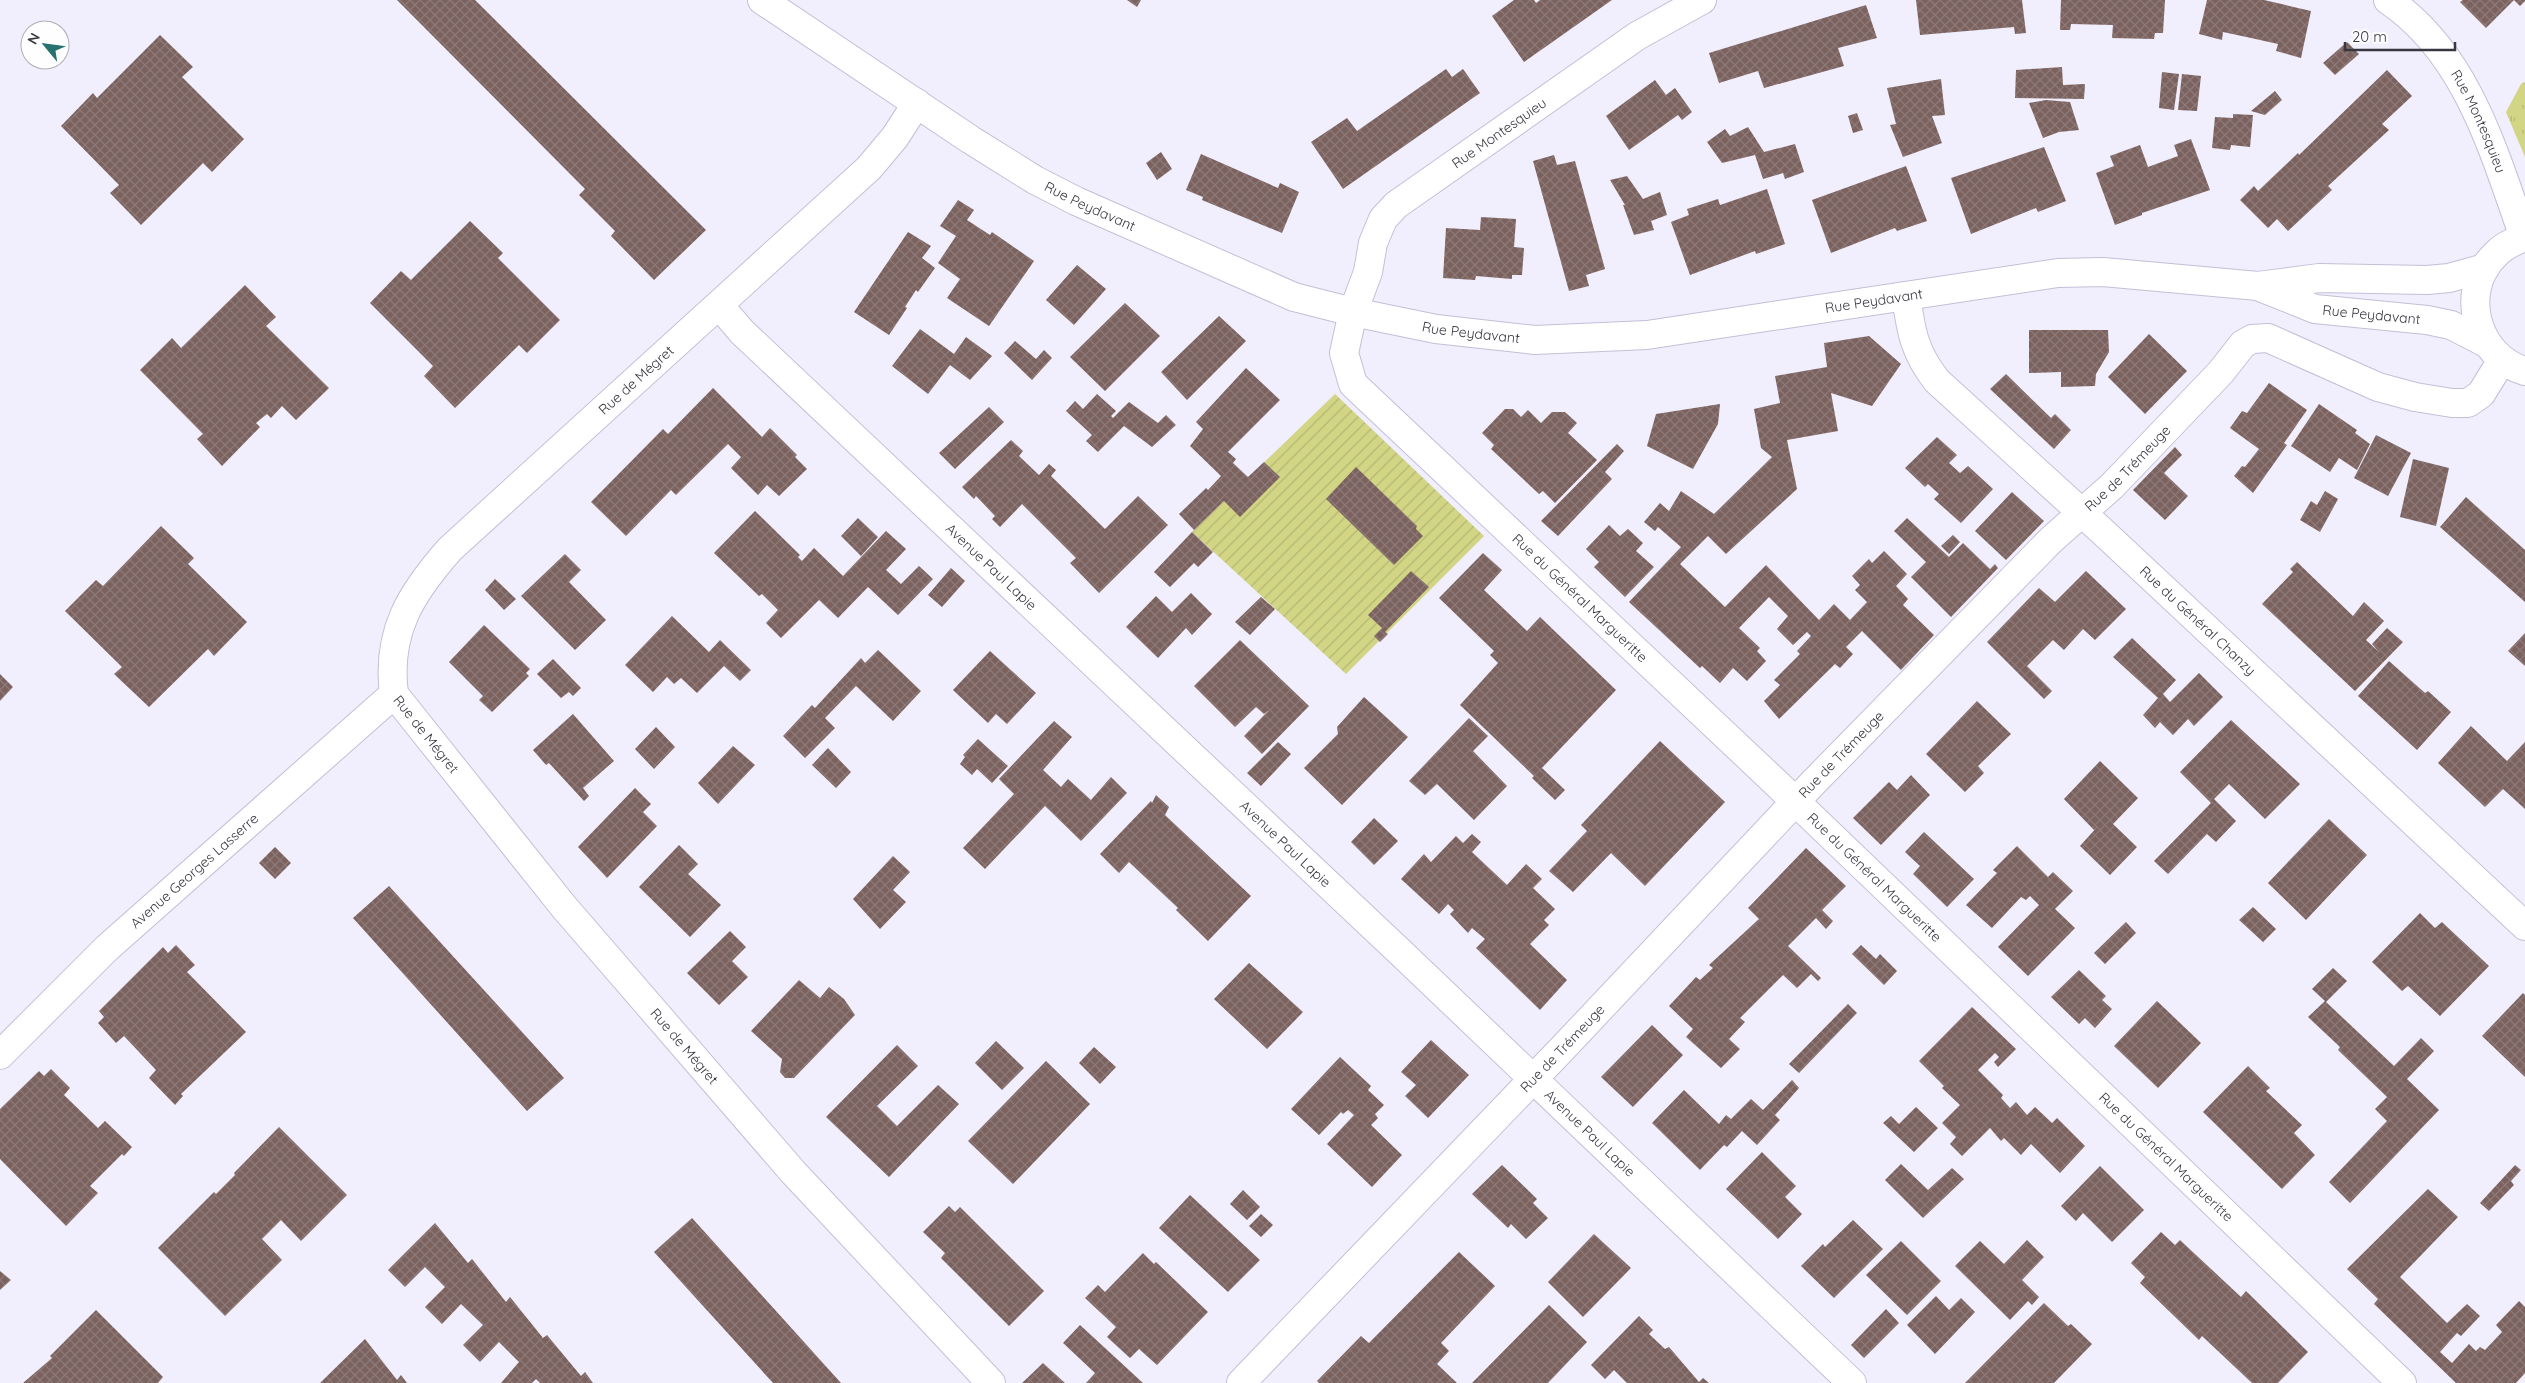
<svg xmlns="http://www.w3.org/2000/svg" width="2525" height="1383" font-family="Quicksand,sans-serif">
	<defs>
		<pattern id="grass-tufts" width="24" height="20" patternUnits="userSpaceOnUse" patternTransform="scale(1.25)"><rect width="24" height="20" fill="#d1d584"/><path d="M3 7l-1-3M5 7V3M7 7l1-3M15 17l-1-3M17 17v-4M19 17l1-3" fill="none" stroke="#b4b773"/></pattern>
		<pattern id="garden-furrows" width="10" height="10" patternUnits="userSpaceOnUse" patternTransform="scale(1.25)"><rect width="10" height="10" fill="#d1d584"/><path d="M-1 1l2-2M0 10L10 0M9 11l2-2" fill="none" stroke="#b4b773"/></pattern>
		<pattern id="building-cross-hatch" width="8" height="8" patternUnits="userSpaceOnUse" patternTransform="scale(1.25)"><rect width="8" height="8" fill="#7b625e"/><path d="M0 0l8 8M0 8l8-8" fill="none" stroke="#8d7a78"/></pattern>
	</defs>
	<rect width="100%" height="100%" fill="#f1eefd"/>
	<path fill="url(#grass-tufts)" d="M2525 82V157L2506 112 2521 84Z"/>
	<path fill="url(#garden-furrows)" d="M1335 394 1484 536 1346 674 1192 532Z"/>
	<path fill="url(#building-cross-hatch)" d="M397 0H475L706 230 654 280 611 236 615 231 579 195 585 189Z
		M1127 0H1141L1137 7Z
		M1514 0H1534L1536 3 1540 0H1612L1524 62 1492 16Z
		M1916 0H2022L2026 33 2015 34 2014 27 1920 35Z
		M2061 0H2165L2163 33H2155L2154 39 2112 38 2113 25 2071 24 2070 30H2060Z
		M2207 0H2264L2311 11 2301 58 2276 51 2278 44 2251 38 2223 32 2222 40 2199 34Z
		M2463 0H2525V1L2520 6 2514 0 2486 28 2460 2Z
		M1866 5 1877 38 1838 48 1844 66 1764 88 1758 71 1719 83 1709 53Z
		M160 35 193 67 182 77 244 139 212 172 203 163 141 225 110 193 119 185 61 126 93 93 97 98Z
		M2347 42 2359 54 2335 75 2323 63Z
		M2062 67 2063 85 2085 84 2084 99 2015 98 2016 70Z
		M1446 69 1452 77 1463 69 1480 93 1343 189 1311 142 1347 118 1357 131Z
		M2387 70 2412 96 2382 124 2389 130 2328 186 2332 190 2288 231 2277 219 2268 228 2240 200 2254 186 2258 191 2298 153 2299 155Z
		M2162 72 2179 74 2174 110 2159 108Z
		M2182 74 2201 76 2197 111 2178 110Z
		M1941 79 1945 115 1932 116 1942 143 1903 157 1890 125 1896 124 1887 88Z
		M1655 80 1666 95 1675 88 1692 112 1682 120 1678 115 1629 150 1606 116Z
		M2275 91 2282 100 2265 115 2251 111Z
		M2046 100 2070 102 2079 130 2059 132 2043 138 2029 103Z
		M1857 113 1863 130 1853 133 1848 116Z
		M2233 114 2253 115 2250 147 2231 145 2230 150 2212 148 2215 117 2233 118Z
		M1748 127 1764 152 1795 144 1804 172 1785 179 1783 173 1763 179 1755 155 1722 163 1707 142 1725 129 1730 136Z
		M2191 139 2210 190 2142 213V215L2115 225 2096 173 2114 166 2110 156 2140 145 2148 167 2178 156 2174 145Z
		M2044 147 2066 201 2038 212 2036 208 1971 234 1951 178Z
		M1161 152 1172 169 1157 180 1146 163Z
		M1201 154 1278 188 1280 183 1299 192 1282 233 1202 200 1203 197 1186 190Z
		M1554 155 1557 165 1575 161 1605 269 1586 275 1589 286 1569 291 1533 161Z
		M1906 166 1927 221 1897 231 1895 228 1831 253 1812 200Z
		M1627 176 1643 199 1660 192 1667 215 1651 221 1654 230 1634 235 1623 205H1625L1610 180Z
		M1767 189 1785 244 1756 254 1755 251 1690 275 1671 222 1689 215 1687 209 1718 199 1720 205Z
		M958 200 974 210 967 220 990 235 992 232 1034 261 989 326 947 298 960 279 938 263 956 236 940 226Z
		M1481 217 1516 219 1514 247 1524 248 1522 275H1512V279L1476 276 1475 280 1443 278 1446 228 1480 230Z
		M470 221 503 253 498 258 560 320 527 353 519 345 455 408 424 376 433 366 370 303 401 271 411 280Z
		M908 232 931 246 922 258 935 268 918 292 916 290 905 307 907 308 889 335 854 312Z
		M1077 265 1106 289 1074 325 1046 300Z
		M245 285 276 317 266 326 329 388 296 420 282 406 271 418 267 414 256 423 260 427 222 466 197 439 203 434 140 370 172 338 181 348Z
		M1125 303 1160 336 1105 391 1070 357Z
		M1219 316 1246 341 1187 400 1161 372Z
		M920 329 954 354 966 337 992 356 970 380 950 365 928 394 892 366Z
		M2029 330H2108L2109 352 2096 374 2095 386 2061 387V372L2029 373Z
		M2149 334 2187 371 2145 414 2108 377Z
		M1869 336 1901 364 1872 406 1831 393 1838 431 1787 440 1797 489 1726 554 1708 536 1680 564 1725 607 1766 565 1819 620 1834 604 1850 620 1867 602 1855 590 1860 585 1852 576 1869 559 1872 563 1884 551 1907 574 1896 586 1908 599 1903 605 1934 635 1901 670 1862 631 1846 647 1853 654 1840 668 1835 664 1779 719 1764 701 1780 685 1774 680 1800 654 1797 651 1811 636 1807 632 1793 645 1777 629 1788 616 1769 597 1739 628 1760 648 1757 651 1766 661 1747 681 1733 668 1720 683 1702 666 1700 668 1629 602 1681 547 1658 527 1655 531 1644 522 1660 503 1669 511 1681 491 1714 514 1772 457 1761 448 1754 409 1780 403 1775 376 1827 367 1824 343Z
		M1015 341 1036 359 1044 350 1052 358 1032 380 1004 353Z
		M1246 368 1280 400 1228 452 1236 459 1233 463 1248 477 1264 462 1280 477 1240 517 1224 501 1194 530 1179 514 1203 491 1206 488 1208 490 1221 476 1190 446 1203 429 1196 422Z
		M2006 374 2051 418 2055 414 2071 430 2054 449 1990 389Z
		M2269 383 2307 410 2284 443 2287 445 2253 493 2234 476 2242 466 2245 467 2259 449 2230 428 2242 411 2247 413Z
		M713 388 762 437 770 428 797 455 795 457 807 469 779 496 767 485 758 495 731 468 741 457 728 444 676 495 671 490 626 536 591 502 663 429 668 434Z
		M1097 394 1116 411 1111 416 1113 418 1129 402 1158 423 1166 415 1176 425 1152 447 1124 426 1098 452 1086 441 1092 435 1066 411 1075 401 1083 409Z
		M1720 404 1718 424 1693 469 1647 446 1656 414Z
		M2319 404 2357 430 2355 433 2370 444 2357 470 2339 458 2330 472 2291 446Z
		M989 407 1004 422 955 469 939 453Z
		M1505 409H1513L1521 417 1528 410 1541 423 1552 412H1565L1577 423 1568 433 1597 460 1555 503 1543 491 1539 494 1491 449 1494 445 1482 433Z
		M2376 435 2411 453 2388 496 2354 478Z
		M1937 437 1957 455 1949 463 1960 473 1968 466 1993 489 1961 523 1934 499 1939 494 1928 484 1925 487 1905 468Z
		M1011 440 1023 451 1019 456 1039 475 1049 464 1056 470 1051 476 1105 529 1138 496 1168 525 1099 593 1070 563 1076 558 1022 504 1000 527 992 519 995 516 976 496 974 499 962 487Z
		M1617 444 1624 451 1605 472 1612 479 1558 536 1541 521Z
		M2175 447 2182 455 2164 473 2188 496 2165 520 2133 490Z
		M2413 459 2449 468 2436 526 2400 517Z
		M1356 467 1417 526 1416 529 1423 536 1394 565 1326 499Z
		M2325 491 2338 499 2320 532 2300 520 2311 501 2317 505Z
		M2012 492 2044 521 2006 560 1975 531Z
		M2466 497 2525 550V602L2440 527Z
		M755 511 800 555 798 557 802 561 814 548 843 576 886 531 906 549 886 570 901 584 919 566 933 579 898 615 868 587 838 618 819 600 781 638 766 623 778 610 762 594 759 596 714 553Z
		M858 518 878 537 861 556 841 536Z
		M1907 518 1949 557 1963 543 1990 569 1995 564 1998 568 1951 617 1911 577 1926 562 1894 531Z
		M1609 525 1620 536 1628 529 1643 543 1636 551 1654 567 1625 597 1594 567 1599 562 1586 549Z
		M161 526 194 558 188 564 247 622 214 656 208 649 149 707 114 674 122 667 65 611 96 580 103 586Z
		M1192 532 1213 552 1198 567 1194 563 1170 587 1154 572Z
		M1953 535 1960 542 1949 554 1941 546Z
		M1483 553 1502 570 1484 590 1527 631 1540 617 1616 690 1542 768 1565 790 1555 800 1532 778 1534 776 1460 705 1498 663 1490 655 1494 651 1439 598Z
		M565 554 581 570 569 582 606 620 575 650 521 596Z
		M2297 562 2353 616 2364 602 2384 621 2366 640 2379 652 2372 644 2387 628 2403 642 2355 691 2262 604 2293 572 2290 569Z
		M951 568 965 581 942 607 928 595Z
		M1411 571 1429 587 1385 632 1388 634 1380 642 1374 636 1382 628 1368 615Z
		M2086 571 2126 609 2095 640 2083 629 2064 650 2053 640 2027 666 2052 691 2044 699 1987 642 2039 588 2055 602Z
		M495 579 516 599 504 610 485 590Z
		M1191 593 1212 614 1192 635 1186 628 1158 658 1126 627 1156 596 1172 612Z
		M1261 597 1275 609 1250 635 1235 622Z
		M672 616 709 652 720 640 751 670 740 681 724 666 697 693 681 678 674 684 667 677 653 692 625 665Z
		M484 625 530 669 526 673 529 676 492 712 479 700 483 696 449 662Z
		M2525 633V666L2508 651Z
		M2132 638 2176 680 2163 694 2170 702 2199 673 2223 697 2194 726 2188 719 2173 735 2160 722 2155 728 2143 715 2158 698 2113 657Z
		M1240 640 1309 706 1262 754 1244 736 1269 710 1264 714 1256 707 1235 727 1194 686Z
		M878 650 921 691 893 721 856 686 825 718 835 728 805 758 783 736 812 705 815 708 861 658 865 663Z
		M990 651 1036 693 1007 724 996 714 988 723 953 690Z
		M553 659 581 688 573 696 569 692 561 698 537 674Z
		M2389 661 2425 693 2428 691 2451 712 2417 750 2358 696Z
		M0 674 13 687 0 701Z
		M1364 697 1408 737 1342 805 1304 768 1338 734 1337 727Z
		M1977 701 2011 734 1978 766 1984 773 1965 792 1926 754Z
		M573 714 614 761 583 788 589 796 584 801 549 763 546 765 533 750Z
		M1469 718 1488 736 1473 751 1507 786 1474 820 1437 784 1425 795 1409 781Z
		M2231 720 2300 784 2265 819 2229 784 2214 799 2236 821 2216 842 2207 834 2168 874 2154 861 2211 803 2180 772Z
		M1054 721 1072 737 1043 770 1061 787 1068 779 1091 800 1111 777 1127 793 1081 841 1045 806 985 869 963 848 1014 794 999 779Z
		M2471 726 2507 761 2525 742V809L2503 789 2485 807 2438 763Z
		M656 727 675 747 654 769 635 749Z
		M978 739 1008 766 992 783 977 769 972 775 960 764 965 757 963 755Z
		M1660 741 1725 802 1645 886 1611 853 1573 892 1549 871 1587 831 1581 825Z
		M1278 742 1291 754 1261 786 1247 773Z
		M733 746 755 765 718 804 698 783Z
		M828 748 851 772 836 788 812 765Z
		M2100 761 2138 798 2113 824 2137 847 2110 875 2080 846 2098 826 2094 830 2064 799Z
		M1911 775 1930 795 1881 845 1853 818 1889 782 1897 790Z
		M635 788 651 804 643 812 657 826 607 878 578 847Z
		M1156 795 1169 807 1165 815 1251 896 1208 941 1176 910 1178 908 1129 862 1119 873 1100 854 1151 801 1152 803Z
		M1374 818 1398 841 1374 865 1351 842Z
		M2329 819 2367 855 2306 920 2268 883Z
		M1924 832 1974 879 1947 907 1913 874 1920 866 1905 852Z
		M1472 834 1481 842 1472 852 1507 885 1526 864 1542 879 1533 888 1555 909 1544 920 1549 925 1530 944 1567 980 1540 1010 1476 948 1485 939 1472 928 1468 933 1450 914 1454 910 1448 904 1439 914 1401 879 1424 854 1431 862 1456 836 1463 843Z
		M679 845 698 864 688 874 721 905 690 937 639 887Z
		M2017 846 2048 877 2053 872 2073 891 2055 909 2075 928 2028 976 1998 947 2039 905 2030 896 2026 900 2021 897 1992 928 1966 905 1997 873 1993 870Z
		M275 847 291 863 275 879 259 863Z
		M1806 848 1846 886 1822 910 1833 921 1826 929 1816 918 1788 946 1821 978 1818 981 1811 974 1797 988 1783 975 1740 1018 1745 1022 1729 1039 1740 1049 1721 1068 1686 1037 1693 1029 1669 1006 1696 977 1700 980 1713 968 1709 965 1759 919 1748 908Z
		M893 856 910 872 893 890 906 902 880 929 853 899Z
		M389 886 564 1078 527 1111 353 918Z
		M2253 907 2276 929 2263 942 2239 920Z
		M2420 913 2435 928 2442 922 2489 966 2440 1016 2408 986 2402 991 2372 962Z
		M2126 922 2136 933 2105 964 2094 953Z
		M730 931 746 947 732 961 748 977 719 1005 687 973Z
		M176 945 195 965 187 972 246 1032 181 1094 183 1096 175 1105 149 1078 156 1070 124 1036 116 1043 98 1023 104 1017 99 1011 163 947 168 953Z
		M1861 945 1876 959 1880 954 1897 971 1884 985 1852 954Z
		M1249 963 1303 1012 1267 1049 1214 999Z
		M2333 968 2347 981 2326 1002 2394 1066 2421 1038 2434 1051 2407 1079 2439 1110 2350 1203 2329 1182 2387 1121 2375 1109 2387 1097 2338 1050 2340 1047 2308 1017 2325 1001 2312 989Z
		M2079 970 2106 996 2102 1000 2112 1009 2095 1028 2085 1018 2079 1024 2051 997Z
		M799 980 820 998 829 987 844 999 855 1015 794 1078H785L780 1072 782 1059 751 1031Z
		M2523 993 2525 995V1077L2482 1036Z
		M2157 1001 2201 1043 2158 1088 2114 1046Z
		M1848 1004 1857 1013 1799 1073 1789 1064Z
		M1972 1007 2016 1049 1998 1067 1994 1062 1999 1057 1995 1053 1978 1070 2003 1095 2001 1098 2010 1108 2016 1102 2027 1115 2035 1107 2052 1123 2057 1118 2085 1146 2060 1173 2031 1144 2021 1155 2004 1138 2001 1141 1990 1128 1962 1156 1950 1144 1956 1137 1942 1123 1960 1105 1942 1088 1944 1086 1919 1061Z
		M1652 1025 1683 1055 1633 1107 1601 1077Z
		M1431 1040 1469 1075 1428 1118 1405 1096 1416 1085 1401 1072Z
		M996 1041 1024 1068 1002 1090 975 1063Z
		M897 1045 918 1066 877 1106 897 1126 938 1085 959 1104 889 1177 826 1117Z
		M1094 1047 1116 1067 1100 1084 1079 1063Z
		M1340 1057 1371 1086 1368 1090 1384 1105 1375 1114 1378 1118 1371 1125 1402 1155 1372 1187 1327 1144 1354 1115 1348 1110 1343 1114 1341 1112 1319 1135 1291 1109Z
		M1046 1061 1090 1104 1013 1184 968 1141Z
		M2248 1066 2270 1088 2266 1091 2302 1125 2294 1133 2315 1155 2282 1189 2203 1112Z
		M51 1069 70 1088 64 1095 98 1128 105 1121 132 1147 124 1156 122 1154 90 1186 98 1193 66 1226 0 1159V1109L39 1071 44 1076Z
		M1792 1080 1799 1088 1775 1115 1780 1120 1757 1145 1742 1131 1727 1147 1724 1145 1700 1170 1652 1123 1684 1090 1719 1124 1726 1115 1731 1119 1751 1099 1763 1110Z
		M1916 1107 1938 1128 1914 1152 1883 1123 1891 1116 1899 1124Z
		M279 1127 347 1195 301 1241 281 1220 262 1239 282 1260 225 1316 158 1248 214 1192 216 1194 235 1175 234 1173Z
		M1762 1152 1796 1186 1785 1197 1802 1214 1778 1239 1726 1189Z
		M1901 1164 1928 1190 1952 1168 1964 1179 1923 1218 1885 1180Z
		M1502 1165 1537 1199 1533 1203 1548 1218 1526 1239 1511 1224 1508 1228 1472 1194Z
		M2515 1165 2521 1170 2511 1181 2514 1185 2489 1211 2480 1203Z
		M2100 1166 2144 1210 2112 1242 2083 1213 2076 1221 2061 1206Z
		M2428 1189 2458 1217 2400 1277 2447 1323 2467 1304 2480 1316 2461 1336 2457 1333 2440 1352 2452 1363 2469 1344 2476 1351 2480 1347 2485 1350 2502 1332 2496 1325 2519 1301 2525 1307V1373L2516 1383H2456L2374 1304 2378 1299 2347 1269Z
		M1243 1190 1260 1207 1247 1220 1230 1204Z
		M1190 1195 1260 1260 1228 1292 1159 1228Z
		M949 1206 955 1212 960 1207 1044 1291 1009 1326 941 1258 945 1253 923 1232Z
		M1261 1214 1273 1225 1261 1237 1249 1226Z
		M692 1218 841 1383H773L654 1252Z
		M1853 1220 1883 1249 1834 1298 1801 1266 1823 1244 1825 1247Z
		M435 1223 468 1263 472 1259 506 1302 510 1297 543 1338 547 1335 581 1376 585 1372 593 1383H540L536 1379 532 1383H501L519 1362 499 1342 480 1362 463 1345 483 1325 461 1304 442 1324 425 1307 445 1287 425 1267 405 1287 388 1270Z
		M2161 1232 2175 1245 2180 1240 2241 1297 2246 1291 2308 1352 2278 1383H2252L2202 1336 2199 1340 2140 1283 2145 1277 2131 1263Z
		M1594 1234 1631 1268 1583 1317 1548 1282Z
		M2027 1240 2044 1257 2022 1280 2039 1297 2032 1305 2028 1301 2010 1320 1955 1266 1980 1241 2004 1264Z
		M1901 1241 1941 1281 1907 1315 1866 1275Z
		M1459 1252 1495 1286 1441 1343 1449 1351 1437 1364 1457 1383H1319L1317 1381 1361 1336 1369 1343Z
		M1143 1253 1154 1264 1156 1262 1208 1312 1157 1365 1139 1349 1130 1358 1107 1337 1116 1327 1085 1298 1098 1285 1105 1292Z
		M0 1271 11 1280 0 1290Z
		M1936 1296 1949 1310 1961 1298 1975 1312 1935 1354 1907 1325Z
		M2044 1303 2068 1326 2071 1324 2092 1344 2054 1383H1965Z
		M1549 1305 1587 1342 1548 1383H1472Z
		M1886 1309 1899 1323 1864 1358 1851 1345Z
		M96 1310 163 1377 158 1383H23L52 1358 50 1356Z
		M1639 1316 1653 1330 1649 1334 1665 1349 1669 1347 1699 1382 1703 1378 1709 1383H1627L1614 1370 1605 1379 1591 1365Z
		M1080 1325 1143 1383H1086L1095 1373 1063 1343Z
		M365 1339 397 1380 401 1375 407 1383H320Z
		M1043 1363 1065 1383H1022Z"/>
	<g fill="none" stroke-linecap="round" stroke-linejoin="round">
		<defs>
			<g id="minor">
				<path id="s1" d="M762 0 971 140 1035 180 1076 201 1294 297 1353 312 1436 329 1535 340 1647 335 2058 273 2103 272 2258 286 2319 278 2427 280 2449 278 2485 268"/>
				<path id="s2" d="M1702 0 1637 36 1396 205 1383 219 1373 243 1368 272 1353 312 1344 353 1353 384 1774 781 2402 1383"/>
				<path id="s3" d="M2388 0C2467 53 2494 153 2524 237"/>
				<path id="s4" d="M917 103 895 137 869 168 450 549C411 593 386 632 394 694L564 907 793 1172 991 1383"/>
				<path d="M2525 237C2514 241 2503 246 2495 255 2458 291 2476 357 2525 371"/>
				<path id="s5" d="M2260 287 2315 309 2427 320 2451 325 2486 343"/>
				<path id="s6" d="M1906 296C1911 331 1914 352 1937 381L2103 532 2525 926"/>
				<path id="s7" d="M719 305 742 332 1399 951 1852 1383"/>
				<path id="s8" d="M0 1055 107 948 394 694"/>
				<path id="s9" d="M1241 1383 1561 1050 1811 785 2051 540 2112 486 2221 372 2243 344 2252 339 2268 338 2378 387 2415 397 2452 403H2468L2481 394 2502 360"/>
			</g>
		</defs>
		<use href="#minor" stroke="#c4bfd7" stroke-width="30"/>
		<use href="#minor" stroke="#fff" stroke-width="28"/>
	</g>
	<g text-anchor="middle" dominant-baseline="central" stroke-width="5" stroke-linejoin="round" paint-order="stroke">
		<g font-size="14" fill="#383640" stroke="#fefefe">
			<text stroke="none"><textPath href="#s3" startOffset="154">Rue Montesquieu</textPath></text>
			<text transform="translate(1499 133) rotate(-35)">Rue Montesquieu</text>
			<text stroke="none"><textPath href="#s1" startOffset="388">Rue Peydavant</textPath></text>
			<text stroke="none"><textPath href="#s1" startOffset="1198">Rue Peydavant</textPath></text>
			<text stroke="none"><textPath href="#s5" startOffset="116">Rue Peydavant</textPath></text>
			<text stroke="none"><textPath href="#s1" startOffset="792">Rue Peydavant</textPath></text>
			<text transform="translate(636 380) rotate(-42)">Rue de Mégret</text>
			<text stroke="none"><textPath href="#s9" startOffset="1274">Rue de Trémeuge</textPath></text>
			<text stroke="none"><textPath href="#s7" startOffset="378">Avenue Paul Lapie</textPath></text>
			<text stroke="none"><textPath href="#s2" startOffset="872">Rue du Général Margueritte</textPath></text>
			<text stroke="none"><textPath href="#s6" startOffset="446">Rue du Général Chanzy</textPath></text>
			<text stroke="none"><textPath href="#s4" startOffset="860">Rue de Mégret</textPath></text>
			<text stroke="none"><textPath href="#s9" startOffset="869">Rue de Trémeuge</textPath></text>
			<text stroke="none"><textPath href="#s7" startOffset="782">Avenue Paul Lapie</textPath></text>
			<text stroke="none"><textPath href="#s8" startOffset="268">Avenue Georges Lasserre</textPath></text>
			<text stroke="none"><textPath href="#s2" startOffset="1278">Rue du Général Margueritte</textPath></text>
			<text stroke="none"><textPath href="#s4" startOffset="1265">Rue de Mégret</textPath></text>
			<text stroke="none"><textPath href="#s9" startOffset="464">Rue de Trémeuge</textPath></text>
			<text stroke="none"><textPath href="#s7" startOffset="1202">Avenue Paul Lapie</textPath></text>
			<text stroke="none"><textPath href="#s2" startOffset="1682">Rue du Général Margueritte</textPath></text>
		</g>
	</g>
	<g transform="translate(45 45) rotate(299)"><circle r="24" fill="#fefefe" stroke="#afaeb2"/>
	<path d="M0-4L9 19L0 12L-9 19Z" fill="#277171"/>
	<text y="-8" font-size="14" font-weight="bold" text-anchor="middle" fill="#383640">N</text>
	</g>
	<path d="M2345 42v8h110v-8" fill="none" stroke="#383640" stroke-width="2.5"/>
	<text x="2352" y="42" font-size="15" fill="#383640" stroke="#fefefe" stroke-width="4" paint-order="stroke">20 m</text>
</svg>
